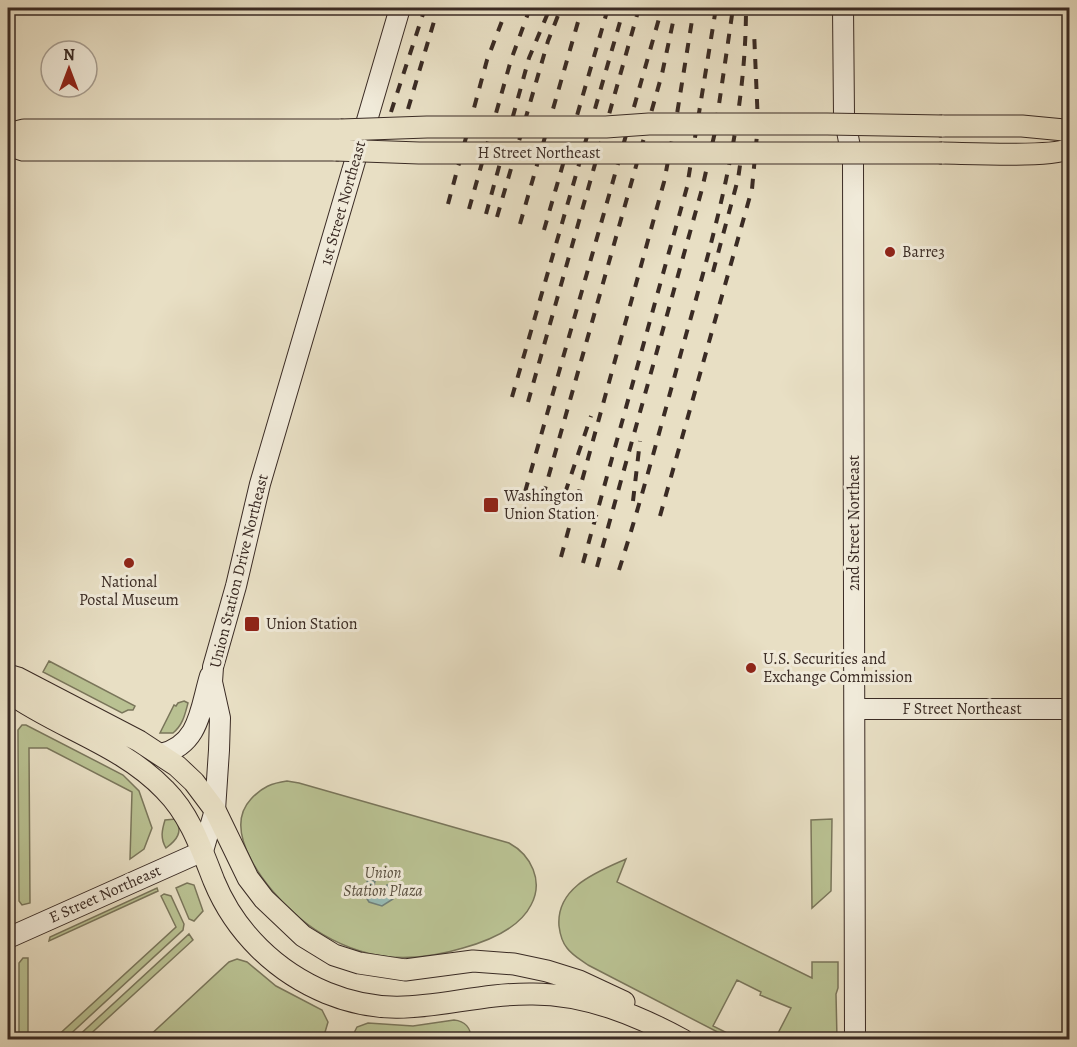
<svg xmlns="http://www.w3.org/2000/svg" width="1077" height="1047" font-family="Alegreya,serif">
	<rect width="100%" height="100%" fill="#e8dfc4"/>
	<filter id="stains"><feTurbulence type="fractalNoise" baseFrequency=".00333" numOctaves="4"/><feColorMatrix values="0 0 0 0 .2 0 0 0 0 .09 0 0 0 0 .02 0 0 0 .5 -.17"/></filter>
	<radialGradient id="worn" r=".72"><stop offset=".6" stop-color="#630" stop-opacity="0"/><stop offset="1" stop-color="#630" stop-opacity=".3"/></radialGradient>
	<path fill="#b9c192" stroke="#7a765b" stroke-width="1.5" d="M49 661 135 706 133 710H128L122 713 43 672Z
		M184 701 188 703C185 714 183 725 173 733H160L174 705 176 706 178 703Z
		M22 725H26L123 775 139 791 152 828 144 849 130 859 132 792 47 748H29L30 903 22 905 19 901 18 730Z
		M287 781 299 783 509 843C531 855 544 881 531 905 519 929 488 941 463 948 430 958 394 962 360 951 335 943 312 930 293 912 268 890 220 832 251 799 262 787 272 783 287 781Z
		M176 819C183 832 177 840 166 848 160 838 162 830 165 820Z
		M832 819 831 891 812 908 811 820Z
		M626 859 617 882 812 978V962H838V988L836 994 837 1039H775L791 1008 760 995 761 992 737 980 713 1026 739 1039H731L588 965C581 960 572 955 567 948 562 942 560 934 559 926 556 887 597 872 626 859Z
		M187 883 194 885 203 911 194 921 189 919 176 888Z
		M157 888 158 891 49 941 50 937Z
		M164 894 171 896 184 924 183 930 65 1039H54L176 927 161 896Z
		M189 934 193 940 85 1039H75Z
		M23 958H28V1039H19V963Z
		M237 959 247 962 276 986 322 1010 328 1022 323 1039H146L229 962Z
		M11 970H14L15 1040 11 1039Z
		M454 1020C465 1021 471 1028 471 1039H351L357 1027 368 1023 413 1026Z"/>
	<path fill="#97bcb6" stroke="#72827c" stroke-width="1.5" d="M368 879 375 881 374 886 378 887 379 892 381 888 386 889 387 885 395 887 393 899 382 906 369 902 364 894V885H366Z"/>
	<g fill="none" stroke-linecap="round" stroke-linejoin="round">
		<defs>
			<path id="secondary" d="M843 8 844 115 853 163 855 1040
				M855 709H1070
				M161 754C200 744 200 709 210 676
				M8 938 203 851 215 810 219 750 220 718 212 682 213 667 236 586 260 484 400 8"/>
			<path id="primary" d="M942 126H1022L1064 130 1070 133
				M8 134 24 130H341
				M8 145 23 150H336
				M942 153C964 153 1056 158 1070 148
				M8 675 18 678 139 741 177 766 194 782 215 810 248 878 264 899 303 936 334 955 359 963 405 970 473 961 514 964 547 971 579 981 624 1002
				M8 692C58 728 121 744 165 790 190 815 201 848 214 881 235 932 276 972 327 993 405 1025 456 993 533 994 586 994 637 1015 683 1040"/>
		</defs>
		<use href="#secondary" stroke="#3a2b24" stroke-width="22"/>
		<use href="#primary" stroke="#3a2b24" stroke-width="23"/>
		<use href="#secondary" stroke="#f0ead9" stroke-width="20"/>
		<use href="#primary" stroke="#e8dfc4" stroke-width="21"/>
		<path stroke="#3a2b24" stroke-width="4" stroke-dasharray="10 10" stroke-linecap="butt" d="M408 109 438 8
			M391 112 425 8
			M448 204 487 60 507 8
			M469 209 511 60 530 8
			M486 214 529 58 550 8
			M497 217 548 41 561 8
			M520 224 582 8
			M544 230 608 8
			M713 272 738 179 744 138
			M512 397 624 8
			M528 402 639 8
			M525 492 662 8
			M565 493 591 416
			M543 496 662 74 676 8
			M633 501 640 441
			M660 516 752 189 758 124 754 31
			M561 557 664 182 677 114 694 8
			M583 563 687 187 716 8
			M597 567 702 189 715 132 733 8
			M619 570C643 495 663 418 684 342 715 232 746 123 746 8"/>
		<defs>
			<path id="primary-bridge" d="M341 130 427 127H606L649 124H827L942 126
				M336 150 419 153H942"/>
		</defs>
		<use href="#primary-bridge" stroke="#3a2b24" stroke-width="23" stroke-linecap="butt"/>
		<use href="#primary-bridge" stroke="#e8dfc4" stroke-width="21"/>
	</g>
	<g fill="#8f2418" stroke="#f0ead9" stroke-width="2">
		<circle cx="890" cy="252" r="6"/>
		<rect x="483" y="497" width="16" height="16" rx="3"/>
		<circle cx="129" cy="563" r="6"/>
		<rect x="244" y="616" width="16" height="16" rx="3"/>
		<circle cx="751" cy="668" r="6"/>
	</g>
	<g text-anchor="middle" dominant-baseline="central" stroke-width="6" stroke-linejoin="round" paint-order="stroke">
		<g font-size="16" fill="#3a2b24" stroke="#f0ead9">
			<text x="539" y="153">H Street Northeast</text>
			<text transform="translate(343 203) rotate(-74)">1st Street Northeast</text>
			<text transform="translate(854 523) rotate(-90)">2nd Street Northeast</text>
			<text transform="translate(239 571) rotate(-76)">Union Station Drive Northeast</text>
			<text x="962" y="709">F Street Northeast</text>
			<text transform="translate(105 894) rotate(-24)">E Street Northeast</text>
		</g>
		<g font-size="16" fill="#3a2b24" stroke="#f0ead9" text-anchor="start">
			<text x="902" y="252">Barre3</text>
			<text x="504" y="496">Washington<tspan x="504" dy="18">Union Station</tspan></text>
			<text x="129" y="582" text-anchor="middle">National<tspan x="129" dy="18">Postal Museum</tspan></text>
			<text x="266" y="624">Union Station</text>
			<text x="763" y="659">U.S. Securities and<tspan x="763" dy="18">Exchange Commission</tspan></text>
		</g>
		<g font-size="16" font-style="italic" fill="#5a5040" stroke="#f0ead9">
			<text x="383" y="873">Union<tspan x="383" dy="18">Station Plaza</tspan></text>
		</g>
	</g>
	<rect width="1077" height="1047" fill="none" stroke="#e8dfc4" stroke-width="30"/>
	<rect x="9" y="9" width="1059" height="1029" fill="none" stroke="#3a2b24" stroke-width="3"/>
	<rect x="15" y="15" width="1047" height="1017" fill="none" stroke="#3a2b24" stroke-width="1.5"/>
	<g transform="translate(69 69)"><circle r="28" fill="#f0ead9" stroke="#a79e91" stroke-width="1.5"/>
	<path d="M0-4.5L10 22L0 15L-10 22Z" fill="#8f2418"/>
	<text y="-9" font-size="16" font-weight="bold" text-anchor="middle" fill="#3a2b24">N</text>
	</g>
	<rect width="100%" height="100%" filter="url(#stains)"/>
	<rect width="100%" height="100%" fill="url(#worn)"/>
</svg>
